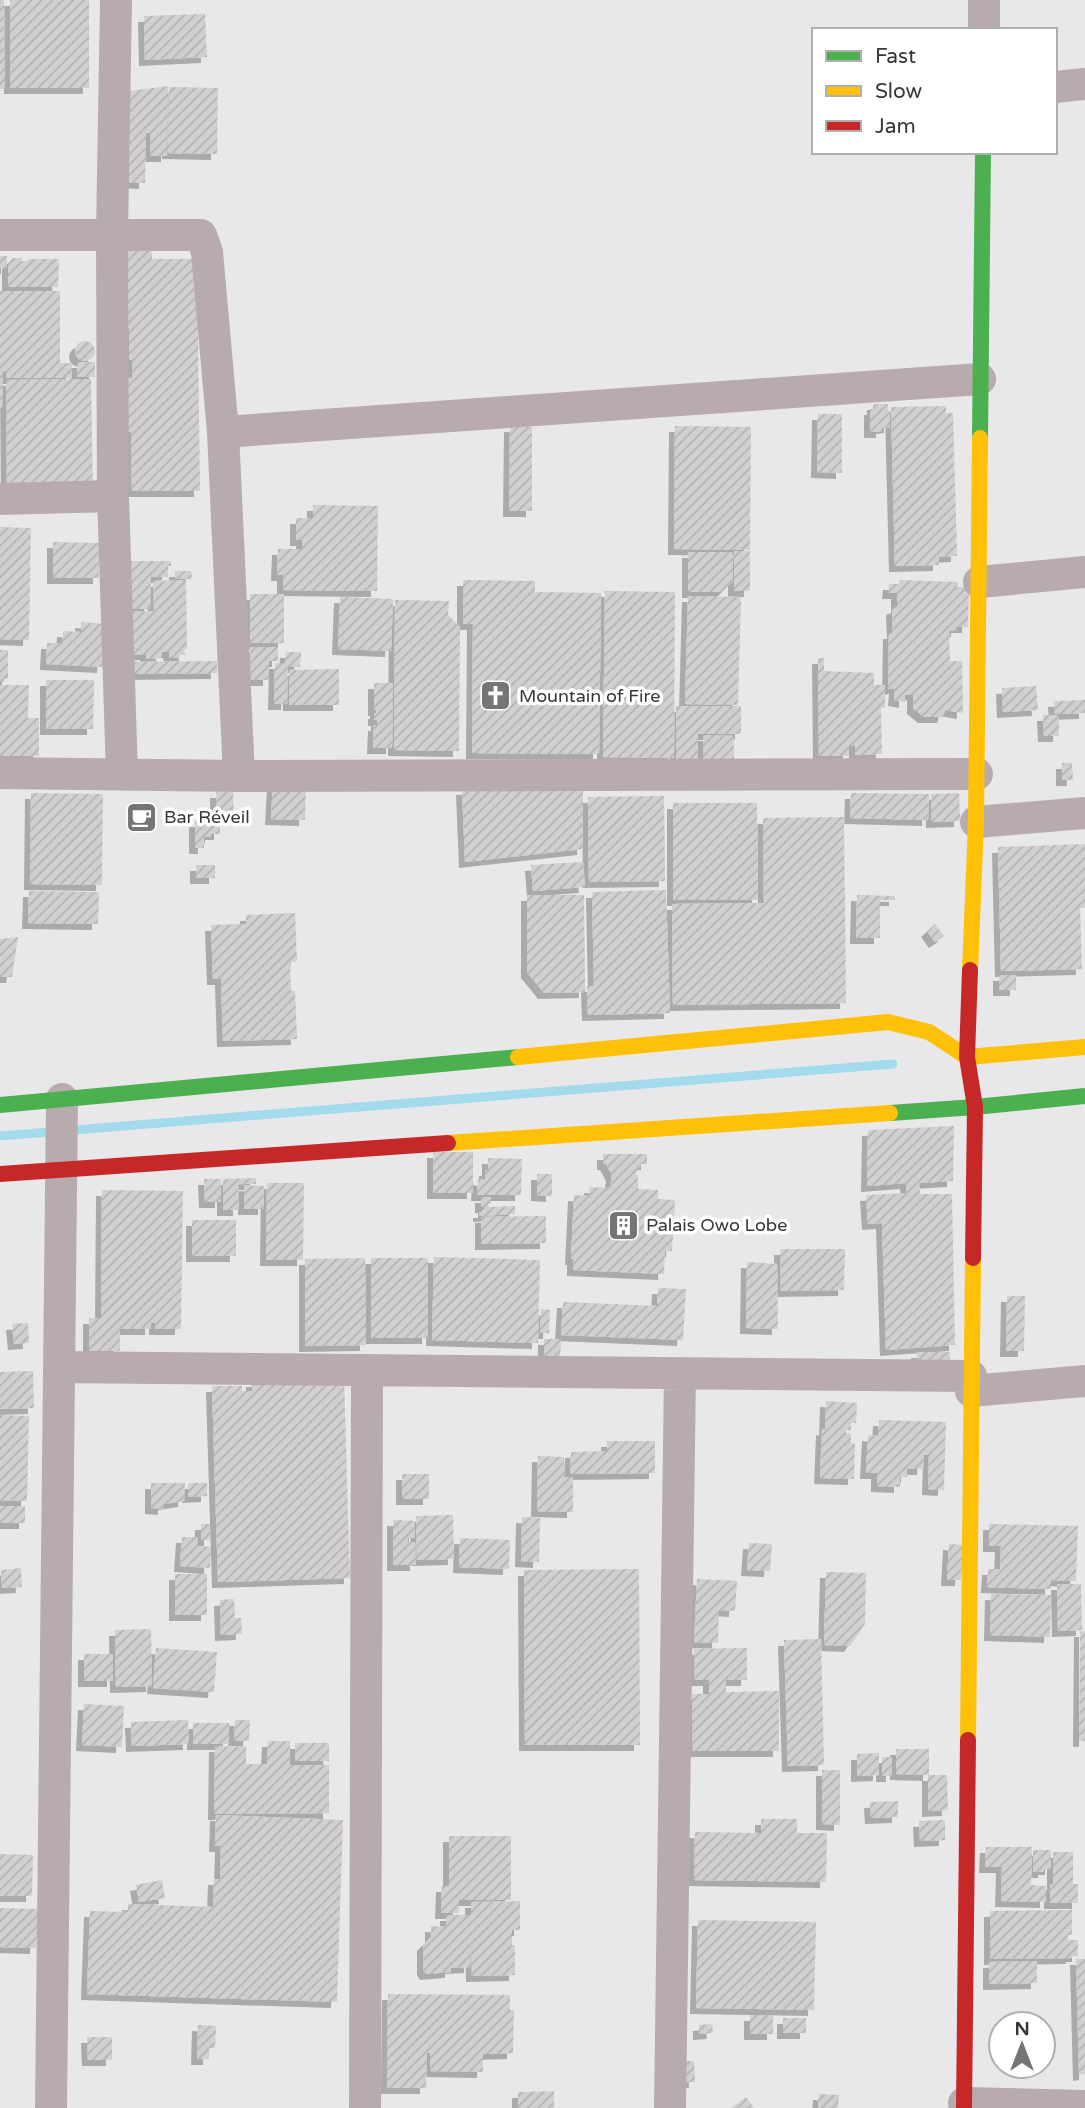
<svg xmlns="http://www.w3.org/2000/svg" width="1085" height="2108" font-family="'Varela Round',sans-serif">
	<defs>
		<pattern id="building-hatch" width="6" height="6" patternUnits="userSpaceOnUse" patternTransform="scale(1.75)"><rect width="6" height="6" fill="#d1cfd0"/><path d="M-1 1l2-2M0 6l6-6M5 7l2-2" fill="none" stroke="#b4b2b3"/></pattern>
		<filter id="shadow"><feDropShadow dx="-6" dy="6" stdDeviation="0" flood-color="#0004"/></filter>
	</defs>
	<rect width="100%" height="100%" fill="#e8e7ea"/>
	<g fill="none" stroke-linecap="round" stroke-linejoin="round">
		<path stroke="#a4dbec" stroke-width="9" d="M0 1136 893 1064"/>
	</g>
	<path fill="url(#building-hatch)" filter="url(#shadow)" d="M0 0H4L5 89H0Z
		M10 0H89V88H10Z
		M205 14 207 57 145 60 144 16Z
		M168 86 167 156H150V133H146L145 183 127 182 122 92Z
		M169 87 218 88 217 154 168 153Z
		M151 244 152 259H197L200 491H132L131 432H125V378H132V360H129V328H124L123 245Z
		M0 256H7V268H0Z
		M13 258H22V261H28V259H59L58 287H8V263Z
		M0 291H60V363H72V378H6V372L0 371Z
		M75 351a10 10 0 1 1 20 0a10 10 0 1 1-20 0Z
		M77 362H95V377H77Z
		M0 372H3L2 408H0Z
		M91 379 93 490 7 491 6 380Z
		M873 404H888V411H890V427L882 428V432H870V409H873Z
		M946 406V413H953L957 556 939 557V565L895 566 891 407Z
		M818 414H842V473L817 472Z
		M510 426 532 427V511H509Z
		M675 426 751 427 750 550 674 549Z
		M313 505 378 506 377 591 283 590V575H277L278 549H302V540H296V518H313Z
		M0 527 31 528 29 640 0 639Z
		M53 542 99 543V578H53Z
		M734 551H750V591H734Z
		M688 552H732L733 581 722 592H688Z
		M128 561H171V566H168V577H151L150 609H128Z
		M175 571H191L192 579H175Z
		M186 580 187 649H184L185 655H180V658H170L169 652H162V658L146 659V654L133 655 132 612 154 611 153 581Z
		M463 580 535 581V592L601 593 599 754 472 753 473 624H463Z
		M900 580 958 582 957 587H969L968 627H957V631H949L950 661H962L963 713 945 710 943 717H924L913 708V694L905 695V702L894 700 895 688 888 689 889 633H893L892 609 897 607V593H888L889 584H899Z
		M605 591 675 592 674 758 603 757Z
		M250 594H284V643H250Z
		M688 596 741 597 738 705 685 704Z
		M340 597 393 599 391 651 338 649Z
		M395 600 449 601 448 615 460 627 459 751 394 750Z
		M81 622 106 624 103 667 46 664 47 643H62L63 631 81 632Z
		M250 647H278V661H269V680H251Z
		M0 650H8V679H4V682H0Z
		M286 652H301L300 667H289L288 662 287 704H274L275 663H285Z
		M818 658H824V671L874 673V685H885V708H881L882 754 855 755V745L849 746V756H819Z
		M217 661V673L130 674V662Z
		M339 669V705H289V670Z
		M46 680H94L93 729H46Z
		M374 683H393L392 748H373L374 725H377V720H374V713H376V710H374Z
		M0 685H29L28 718H39V756H0Z
		M1036 686 1038 710 1003 712 1002 688Z
		M1085 700V713L1055 714 1054 701Z
		M676 706H741V734H698V760L676 759Z
		M1043 715H1059V736H1044Z
		M703 735 734 736V761H703Z
		M1062 763H1072L1073 780H1062Z
		M273 782 306 784 305 820 271 819Z
		M583 783V849L465 862 462 789Z
		M216 792H233L234 818 216 819Z
		M31 793 103 794 102 885 30 884Z
		M851 793 929 794 928 820 850 818Z
		M959 793 960 821 932 822 931 794Z
		M664 796 665 881 589 882 588 797Z
		M673 803H757L758 900H673Z
		M844 817 846 1003 673 1005 672 904 764 903 763 818Z
		M195 821H220V834H211V837H204V848H195Z
		M1085 844V908H1080L1082 969 1001 971 998 847Z
		M583 862 585 887 533 891 531 865Z
		M196 865H215V878H196Z
		M666 890 670 1013 588 1015 587 986H594L592 892Z
		M29 891 99 892 98 924 28 923Z
		M527 895H584L585 992 544 993 527 972Z
		M857 895 895 896V900H880V938H856Z
		M295 913 297 961 290 962 291 991H295L297 1039 223 1041 221 979H213L211 925 246 924V915Z
		M935 924 944 936 935 942 927 931Z
		M18 937 12 977H0V939Z
		M999 975H1016V990H999Z
		M954 1126 953 1181 919 1183 920 1194H952L955 1345 886 1350 882 1223 868 1224 866 1195 907 1193 906 1183 867 1186 868 1130Z
		M433 1152H473V1193H433Z
		M603 1154H647V1164H641L635 1175H638V1189L658 1190V1199L675 1200 672 1251H665L664 1274 573 1270V1259H571L574 1195 589 1196 590 1187 610 1188 612 1175 606 1164H603Z
		M488 1158 522 1159 521 1195H477L478 1179 485 1180V1170H488Z
		M537 1174H552V1196L537 1195Z
		M256 1178V1184H238L239 1210H223V1179Z
		M204 1179H221V1202H205Z
		M267 1183H304L303 1260H266Z
		M244 1185 264 1186V1209H244Z
		M102 1190 183 1191 181 1329H155V1323H151V1329H120V1351H89V1318H101Z
		M481 1197H491V1204H488L489 1207 515 1206V1214L479 1216V1212H484V1207H481Z
		M546 1216V1243L481 1244V1217Z
		M192 1220H236V1256H192Z
		M780 1249H845L844 1290 781 1291Z
		M434 1257 540 1260 538 1343 432 1340Z
		M365 1258 366 1345 305 1346V1259Z
		M371 1258H428V1338H371Z
		M747 1262 777 1264 778 1329 746 1328Z
		M658 1288 686 1289 683 1340 561 1335 563 1302 657 1306Z
		M1007 1296H1025L1024 1351H1006Z
		M541 1309 550 1310 549 1333H540Z
		M28 1323 29 1343 14 1344 12 1324Z
		M544 1339H561L560 1358H544Z
		M917 1352H950V1373H917Z
		M33 1371 34 1408 0 1409V1372Z
		M344 1378 350 1578 218 1582 212 1386H242V1391H252V1381Z
		M826 1401 857 1403 856 1423H851V1430H846V1433L851 1434V1443L855 1444 854 1479 820 1478 822 1429 825 1430Z
		M0 1415 29 1416 27 1501 0 1500Z
		M879 1420 946 1422 944 1490 928 1489 929 1455H924L923 1469H907V1477H900V1487L877 1486V1473H866L868 1435 878 1436Z
		M607 1441H655V1473L570 1474 571 1452 607 1451Z
		M538 1456 564 1457V1477H573V1512L537 1511Z
		M402 1474H429V1499H402Z
		M151 1483H185L184 1501 164 1504V1509L151 1508Z
		M188 1483H207V1496L188 1497Z
		M0 1506H25V1523H0Z
		M453 1515 454 1559 417 1560 416 1516Z
		M522 1517 540 1518 539 1562 521 1561Z
		M393 1520 415 1521V1538H408V1542H415L416 1565H393Z
		M201 1524H210V1540H201Z
		M989 1524 1078 1526 1076 1581 1051 1580V1589L987 1587 988 1569H1000L1001 1546H989Z
		M182 1537H198L197 1546 211 1547 210 1568 180 1566Z
		M460 1538 510 1540 509 1569 459 1567Z
		M749 1543 772 1544 770 1571 747 1570Z
		M949 1544 963 1545 961 1580H947Z
		M21 1568 22 1587 2 1588 1 1570Z
		M639 1569 640 1745H525L524 1570Z
		M826 1572 866 1573 865 1624 850 1646 824 1645Z
		M175 1574H207V1615H175Z
		M697 1579 737 1581 735 1611 719 1610 718 1643 694 1642Z
		M1057 1584H1081L1082 1630 1058 1631Z
		M991 1594 1051 1595 1050 1637 990 1635Z
		M234 1599 235 1618H241L242 1634 221 1635 220 1600Z
		M151 1629 152 1686 116 1687 115 1630Z
		M1080 1631H1085V1741H1079Z
		M821 1639 824 1765 788 1766 784 1640Z
		M156 1648 217 1652 214 1692 153 1688Z
		M747 1648V1680H726V1692L779 1691V1751H693L692 1694H709V1680H695L694 1649Z
		M84 1654H113V1681H84Z
		M84 1704 124 1706 122 1747 82 1745Z
		M188 1720 189 1744 132 1746 131 1722Z
		M235 1720H250L249 1741 234 1740Z
		M193 1723H229V1744H193Z
		M268 1741H290V1765H329V1813L214 1814 215 1746 246 1747V1764H267Z
		M295 1743H329V1761H295Z
		M896 1749H929V1775L896 1774Z
		M879 1753V1775L857 1776V1754Z
		M882 1757H892V1776H882Z
		M822 1770H840V1825L822 1824Z
		M928 1775H947L948 1810 928 1811Z
		M898 1801V1817L871 1818 870 1802Z
		M216 1815 343 1820 337 2002 87 1994 90 1911 128 1912V1904L213 1907 214 1879H220L221 1846H215Z
		M761 1819H797V1833H827L826 1882 694 1880 695 1832 761 1833Z
		M945 1820V1840L920 1841 919 1821Z
		M449 1836H511V1900H459V1913H441L442 1886H449Z
		M986 1847H1032L1031 1885 1046 1886V1902L1001 1901 1002 1867H985Z
		M1033 1850H1051V1869H1044V1872H1033Z
		M1053 1852H1073V1884H1078V1903H1050V1884H1053Z
		M0 1854 33 1855 32 1896H0Z
		M162 1880 165 1898 139 1902 136 1885Z
		M520 1901V1930H512V1945H515V1975L472 1976 471 1937 470 1967 451 1968V1972L426 1974 423 1969V1945L431 1937V1926L446 1927V1915H471V1902Z
		M0 1908 38 1909 36 1948 0 1947Z
		M1072 1910V1935H1068V1940H1078V1956H1072V1958L990 1959V1911Z
		M698 1920 816 1922 814 2010 696 2008Z
		M1076 1959H1085V2074L1079 2075Z
		M1037 1961V1983L989 1984V1962Z
		M388 1994 510 1995V2010H514L513 2053 483 2054V2072L430 2071V2053H427L426 2088H387Z
		M750 2015H773V2034H750Z
		M783 2018H806V2033H783Z
		M712 2024 713 2033 699 2034V2025Z
		M198 2025 216 2026 215 2048H209V2059H197Z
		M87 2037H112V2060H88Z
		M679 2061H694L695 2082H680Z
		M554 2091V2108H518V2092Z
		M819 2094 839 2095 838 2108H818Z
		M746 2097 754 2108H731Z"/>
	<g fill="none" stroke-linecap="round" stroke-linejoin="round">
		<path stroke="#b8abae" stroke-width="32" d="M116 0 112 235 113 496 122 774
			M984 30V0
			M1055 87 1085 84
			M0 235H201L207 252 223 432 239 776
			M223 432 980 379
			M0 499 113 496
			M979 582 1085 572
			M0 773 239 776 977 774
			M976 822 1085 813
			M59 1367 971 1376
			M971 1391 1085 1381
			M964 2103 1085 2106
			M51 2108 62 1099
			M365 2108 367 1370
			M670 2108 680 1373"/>
		<path stroke="#4caf50" stroke-width="16" d="M980 438 983 152
			M0 1105 518 1057
			M890 1113 975 1107 1085 1096"/>
		<path stroke="#ffc107" stroke-width="16" d="M970 970 976 822 980 438
			M518 1057 888 1022 929 1032 967 1057 1085 1047
			M448 1143 890 1113
			M968 1740 973 1258"/>
		<path stroke="#c62828" stroke-width="16" d="M970 970 967 1057 975 1107 973 1258
			M0 1174 448 1143
			M964 2108 968 1740"/>
	</g>
	<defs>
		<symbol id="church-square" viewBox="-11 -11 22 22"><rect x="-9" y="-9" width="18" height="18" rx="4" fill="#757476" stroke="#fff"/><path d="M-1.2-6h2.4v3.5h3.3v2.4h-3.3V6h-2.4V-.1h-3.3v-2.4h3.3Z" fill="#fff"/></symbol>
		<symbol id="cafe-square" viewBox="-11 -11 22 22"><rect x="-9" y="-9" width="18" height="18" rx="4" fill="#757476" stroke="#fff"/><path d="M-5.5-4.5H6V0H3Q3 3.5 0 3.5H-2.5Q-5.5 3.5-5.5 0ZM3-3.2v2h1.7v-2ZM-6 4.5H4V6H-6Z" fill="#fff"/></symbol>
		<symbol id="building-square" viewBox="-11 -11 22 22"><rect x="-9" y="-9" width="18" height="18" rx="4" fill="#757476" stroke="#fff"/><path d="M-4-6H4V6H1V3H-1V6H-4ZM-2.5-4.3h1.7v1.8h-1.7ZM.8-4.3h1.7v1.8H.8ZM-2.5-1h1.7V.8h-1.7ZM.8-1h1.7V.8H.8Z" fill="#fff"/></symbol>
	</defs>
	<g fill-rule="evenodd">
		<use href="#church-square" x="478" y="678" width="35" height="35"/>
		<use href="#cafe-square" x="124" y="800" width="35" height="35"/>
		<use href="#building-square" x="606" y="1208" width="35" height="35"/>
	</g>
	<g text-anchor="middle" dominant-baseline="central" stroke-width="7" stroke-linejoin="round" paint-order="stroke">
		<g font-size="18" fill="#373638" stroke="#fff" text-anchor="start">
			<text x="519" y="696">Mountain of Fire</text>
			<text x="164" y="817">Bar Réveil</text>
			<text x="646" y="1225">Palais Owo Lobe</text>
		</g>
	</g>
	<rect x="812" y="28" width="245" height="126" fill="#ffffff" stroke="#afafaf" stroke-width="2"/>
	<rect x="826" y="51" width="35" height="10" fill="#4caf50" stroke="#afafaf" stroke-width="2"/>
	<text x="875" y="63" font-size="21" fill="#373638">Fast</text>
	<rect x="826" y="86" width="35" height="10" fill="#ffc107" stroke="#afafaf" stroke-width="2"/>
	<text x="875" y="98" font-size="21" fill="#373638">Slow</text>
	<rect x="826" y="121" width="35" height="10" fill="#c62828" stroke="#afafaf" stroke-width="2"/>
	<text x="875" y="133" font-size="21" fill="#373638">Jam</text>
	<g transform="translate(1022 2045)"><circle r="33" fill="#ffffff" stroke="#afafaf" stroke-width="2"/>
	<path d="M0-5L12 26L0 18L-12 26Z" fill="#757476"/>
	<text y="-10" font-size="19" font-weight="bold" text-anchor="middle" fill="#373638">N</text>
	</g>
</svg>
